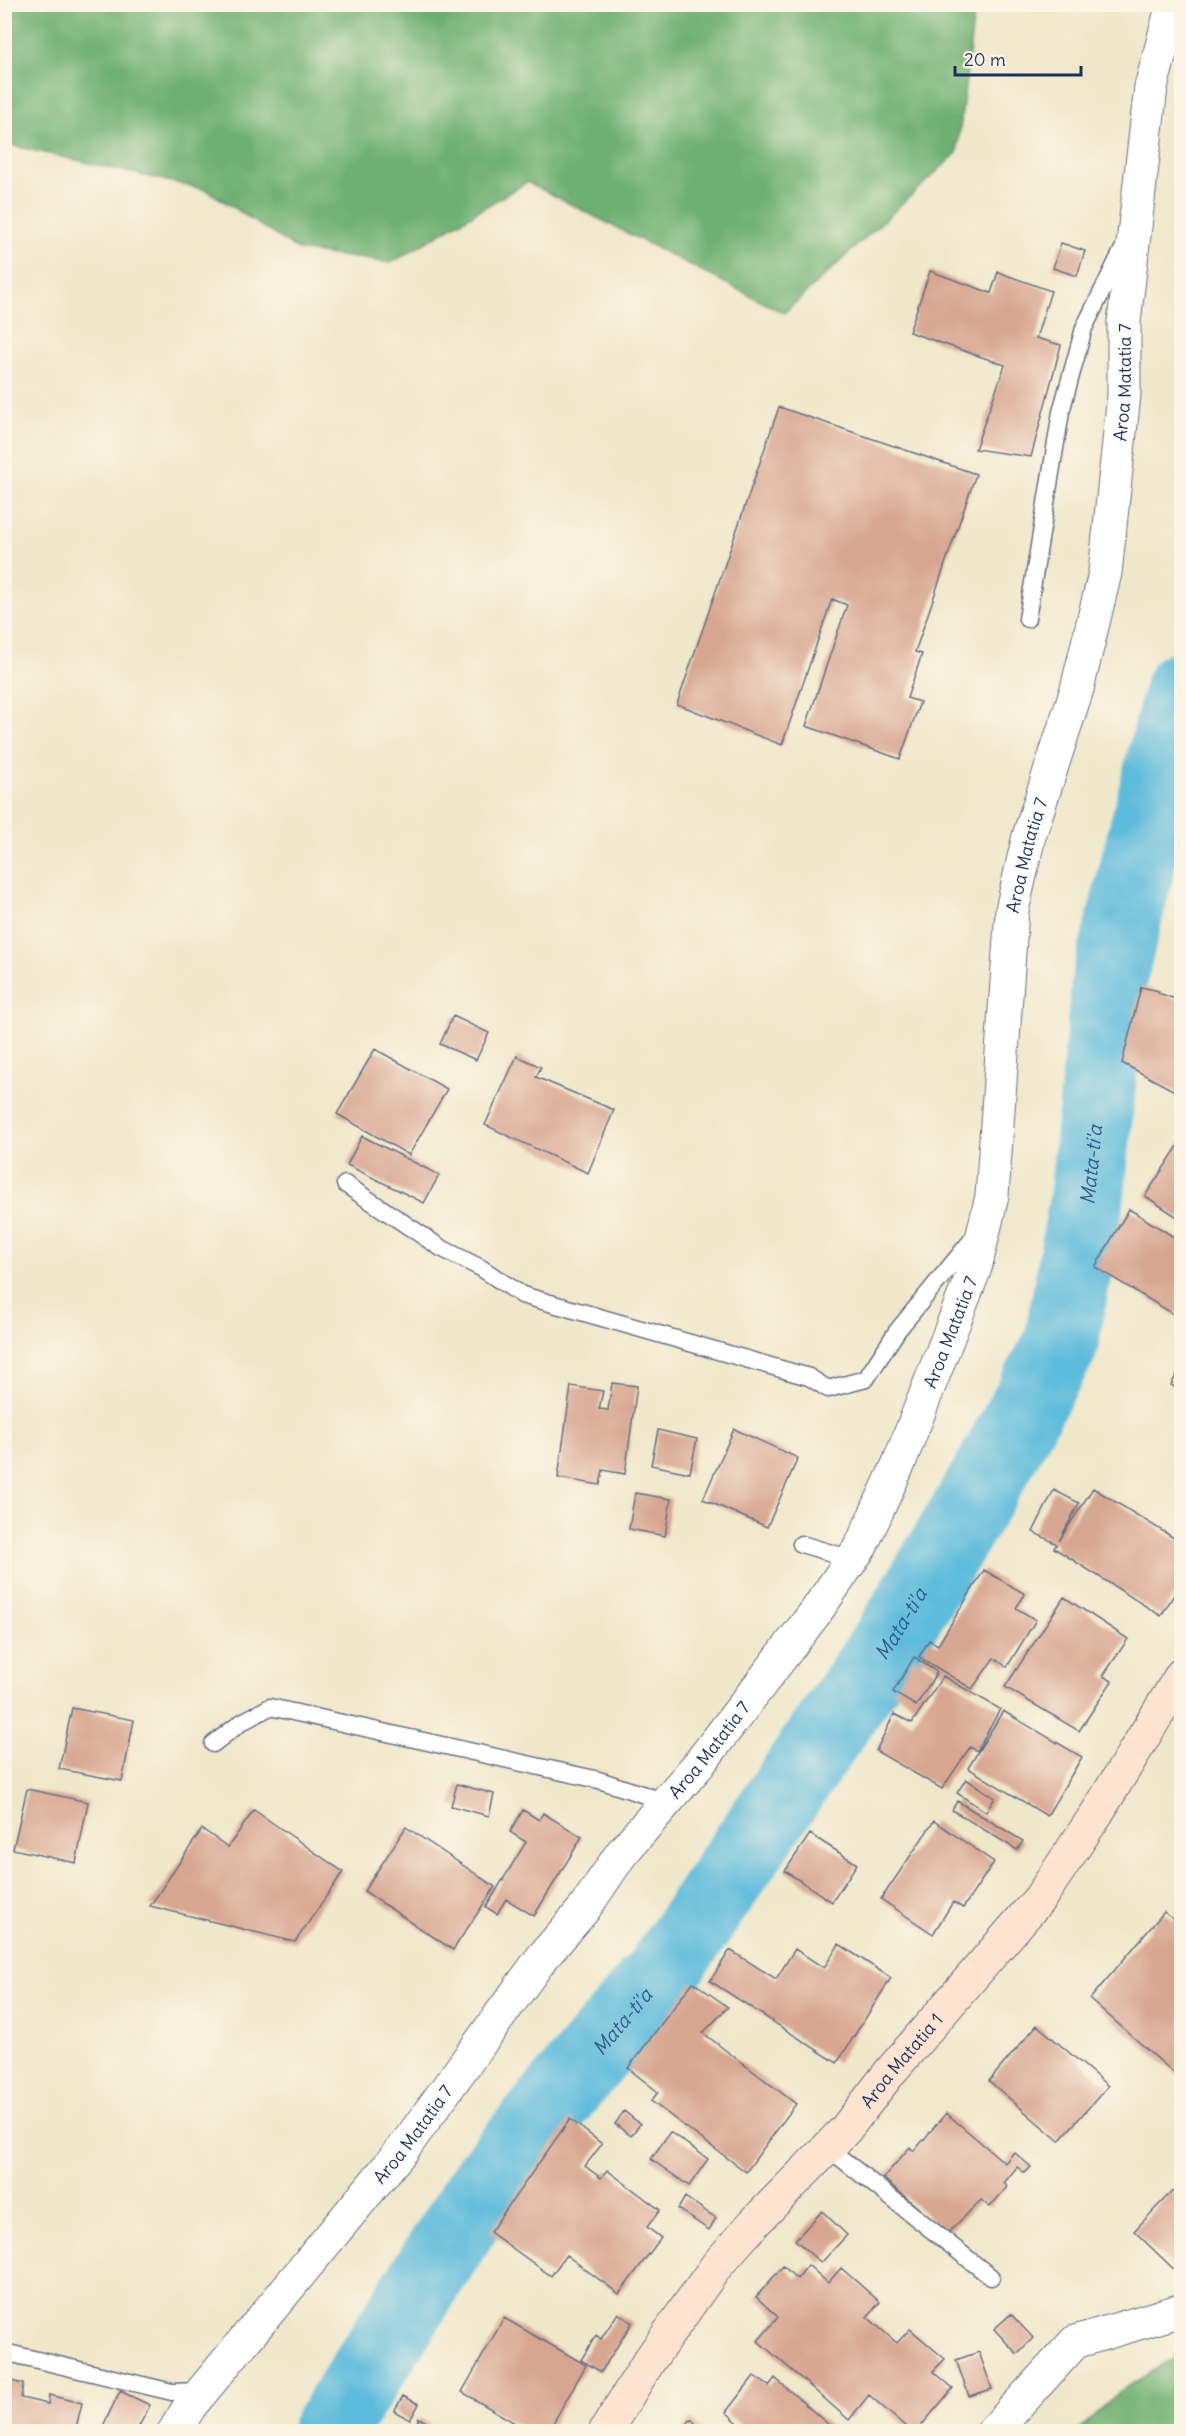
<svg xmlns="http://www.w3.org/2000/svg" width="1186" height="2436" font-family="Delius,sans-serif">
	<rect width="100%" height="100%" fill="#fcf5e5"/>
	<filter id="ink" filterUnits="userSpaceOnUse"><feTurbulence type="fractalNoise" baseFrequency=".0167" numOctaves="2"/><feDisplacementMap in="SourceGraphic" scale="12" xChannelSelector="R" yChannelSelector="G"/><feConvolveMatrix kernelMatrix="1 2 1 2 8 2 1 2 1" color-interpolation-filters="sRGB"/></filter>
	<filter id="wash" filterUnits="userSpaceOnUse"><feTurbulence type="fractalNoise" baseFrequency=".008" numOctaves="4" result="noise"/><feDisplacementMap in="SourceGraphic" scale="24" xChannelSelector="R" yChannelSelector="G"/><feGaussianBlur stdDeviation="1.35" result="paint"/><feColorMatrix in="noise" values="0 0 0 0 0 0 0 0 0 0 0 0 0 0 0 0 0 1.4 0 .05"/><feComposite in="paint" operator="in"/></filter>
	<g filter="url(#wash)">
		<rect width="100%" height="100%" fill="#efe7c9"/>
		<path fill="#6eb072" stroke="#447068" stroke-width="1.5" d="M5 4H975V5L957 153 784 313 527 182 391 263 298 250 207 190 5 144Z
			M1181 2354V2431H1078L1120 2391Z"/>
		<g fill="none" stroke-linecap="round" stroke-linejoin="round">
			<path stroke="#5dbbdc" stroke-width="75" id="s1" d="M328 2432 490 2178 662 1973 891 1639 987 1479 1061 1344 1087 1197 1109 980 1182 688"/>
		</g>
		<g id="blocks">
			<path fill="#d7a690" d="M1061 243 1085 251 1077 276 1053 268Z
				M930 271 991 293 998 272 1051 291 1036 338 1061 345 1031 457 975 449 1005 365 909 332Z
				M779 407 976 474 915 652 922 654 907 698 920 702 900 759 806 726 847 605 832 599 782 745 677 704Z
				M1141 987 1159 991 1158 993 1182 1001V1095L1122 1063Z
				M453 1016 489 1033 476 1060 440 1044Z
				M375 1049 447 1089 409 1155 337 1114Z
				M517 1056 541 1067 536 1077 614 1110 588 1173 485 1125Z
				M362 1136 439 1175 424 1203 347 1165Z
				M1182 1140V1220L1145 1196Z
				M1129 1209 1182 1242V1306L1175 1315 1095 1267Z
				M1182 1365V1391L1171 1385Z
				M612 1383 637 1386 625 1474 603 1470 600 1485 558 1478 571 1386 603 1391 599 1409 608 1410Z
				M734 1429 798 1458 767 1527 703 1499Z
				M658 1430 697 1439 690 1473 651 1465Z
				M1093 1488 1182 1543V1582L1161 1616 1054 1548 1057 1544 1033 1532 1054 1490 1079 1503 1059 1541Z
				M635 1493 671 1499 665 1536 629 1529Z
				M984 1570 1025 1594 1016 1608 1036 1620 1007 1667 994 1658 972 1689 919 1657 929 1640 938 1645Z
				M1064 1597 1128 1639 1103 1676 1112 1681 1079 1731 1005 1687Z
				M914 1657 937 1672 916 1706 893 1692Z
				M943 1676 1000 1709 977 1751 970 1747 942 1789 876 1751 894 1714 912 1723Z
				M72 1708 134 1720 122 1781 59 1769Z
				M1003 1711 1082 1757 1047 1816 968 1768Z
				M966 1779 995 1798 986 1812 957 1793Z
				M457 1784 494 1794 489 1816 451 1806Z
				M27 1789 88 1802 76 1863 13 1849Z
				M957 1801 1023 1841 1017 1850 952 1810Z
				M254 1810 343 1872 295 1942 150 1906 202 1829 228 1847Z
				M523 1810 539 1820 543 1813 582 1837 534 1916 506 1899 497 1914 486 1907 526 1842 510 1832Z
				M934 1821 994 1862 963 1908 953 1902 933 1934 881 1899Z
				M406 1827 495 1887 453 1950 364 1891Z
				M810 1834 857 1864 832 1902 785 1871Z
				M1164 1912 1182 1926V2080L1090 1999Z
				M839 1944 891 1978 837 2063 710 1981 730 1950 776 1979 795 1949 824 1968Z
				M693 1982 728 2007 703 2033 796 2104 746 2172 651 2101 658 2092 628 2068Z
				M1037 2025 1108 2086 1059 2141 989 2081Z
				M624 2111 640 2124 631 2136 615 2124Z
				M946 2113 1005 2163 1014 2152 1031 2167 1025 2173 1017 2167 1004 2183 1007 2187 990 2207 981 2200 948 2233 883 2178 910 2147 914 2151Z
				M570 2119 602 2144 585 2166 601 2178 607 2170 660 2210 647 2227 661 2238 619 2294 566 2255 551 2276 490 2232Z
				M670 2132 708 2159 689 2186 651 2159Z
				M1172 2191 1182 2201V2277L1134 2231Z
				M685 2197 716 2218 709 2230 678 2209Z
				M822 2211 847 2235 821 2263 795 2240Z
				M808 2265 828 2283 841 2268 880 2302 867 2317 897 2343 910 2329 945 2359 933 2371 953 2388 916 2432H912L869 2395 849 2420 758 2341 778 2317 756 2297 783 2266 797 2279Z
				M618 2313 632 2323 601 2372 581 2360 596 2335 601 2339Z
				M1011 2314 1033 2338 1017 2354 994 2329Z
				M504 2318 586 2365 548 2432H530L462 2392Z
				M979 2352 992 2389 969 2396 956 2360Z
				M754 2376 769 2386 775 2378 837 2432H748L726 2412Z
				M4 2379 23 2384 21 2398 48 2404 49 2395 82 2403 75 2432H4Z
				M120 2391 150 2405 136 2432H115L103 2426Z
				M403 2396 419 2404 410 2420 394 2411Z
				M419 2418 443 2432H412Z
				M691 2419 705 2432H681Z"/>
		</g>
	</g>
	<g filter="url(#ink)">
		<use href="#blocks" fill-opacity="0" stroke="#656f83" stroke-width="1.5"/>
		<g fill="none" stroke-linecap="round" stroke-linejoin="round">
			<defs>
				<path id="service" d="M1027 619 1061 412 1084 328 1123 249
					M345 1184 441 1248 481 1268 522 1295 809 1377 828 1389 866 1379 897 1331 975 1236
					M801 1544 852 1559
					M213 1744 242 1722 270 1707 599 1780 666 1802
					M828 2148 991 2277
					M4 2352 172 2392 202 2391"/>
				<g id="minor">
					<path id="s2" d="M174 2432 190 2406 403 2149 541 1959 584 1909 621 1854 699 1764 815 1613 861 1546 899 1463 975 1268 992 1196 1012 910 1029 836 1077 689 1105 573 1124 395V322L1151 87 1173 4"/>
					<path d="M993 2432 1075 2342 1182 2310"/>
				</g>
				<g id="secondary">
					<path id="s3" d="M605 2432 649 2361 717 2265 754 2223 845 2130 890 2072 1040 1898 1097 1813 1182 1674"/>
				</g>
			</defs>
			<use href="#service" stroke="#656f83" stroke-width="19"/>
			<use href="#minor" stroke="#656f83" stroke-width="35"/>
			<use href="#secondary" stroke="#656f83" stroke-width="35"/>
			<use href="#service" stroke="#fff" stroke-width="16"/>
			<use href="#minor" stroke="#fff" stroke-width="33"/>
			<use href="#secondary" stroke="#fde4d1" stroke-width="33"/>
		</g>
	</g>
	<g text-anchor="middle" dominant-baseline="central" stroke-width="5" stroke-linejoin="round" paint-order="stroke">
		<g font-size="18" fill="#1b2f5e" stroke="#fcf5e5">
			<text stroke="none"><textPath href="#s2" startOffset="2325">Aroa Matatia 7</textPath></text>
			<text stroke="none"><textPath href="#s2" startOffset="1840">Aroa Matatia 7</textPath></text>
			<text stroke="none"><textPath href="#s2" startOffset="1354">Aroa Matatia 7</textPath></text>
			<text stroke="none"><textPath href="#s2" startOffset="868">Aroa Matatia 7</textPath></text>
			<text stroke="none"><textPath href="#s3" startOffset="477">Aroa Matatia 1</textPath></text>
			<text stroke="none"><textPath href="#s2" startOffset="382">Aroa Matatia 7</textPath></text>
		</g>
		<g font-size="20" font-style="italic" fill="#2f5984" stroke="#fcf5e5">
			<text stroke="none"><textPath href="#s1" startOffset="1496">Mata-ti'a</textPath></text>
			<text stroke="none"><textPath href="#s1" startOffset="992">Mata-ti'a</textPath></text>
			<text stroke="none"><textPath href="#s1" startOffset="506">Mata-ti'a</textPath></text>
		</g>
	</g>
	<rect width="1186" height="2436" fill="none" stroke="#fcf5e5" stroke-width="24"/>
	<path d="M955 66v9h126v-9" fill="none" stroke="#1b2f5e" stroke-width="3"/>
	<text x="964" y="66" font-size="18" fill="#1b2f5e" stroke="#fcf5e5" stroke-width="4.5" paint-order="stroke">20 m</text>
</svg>
